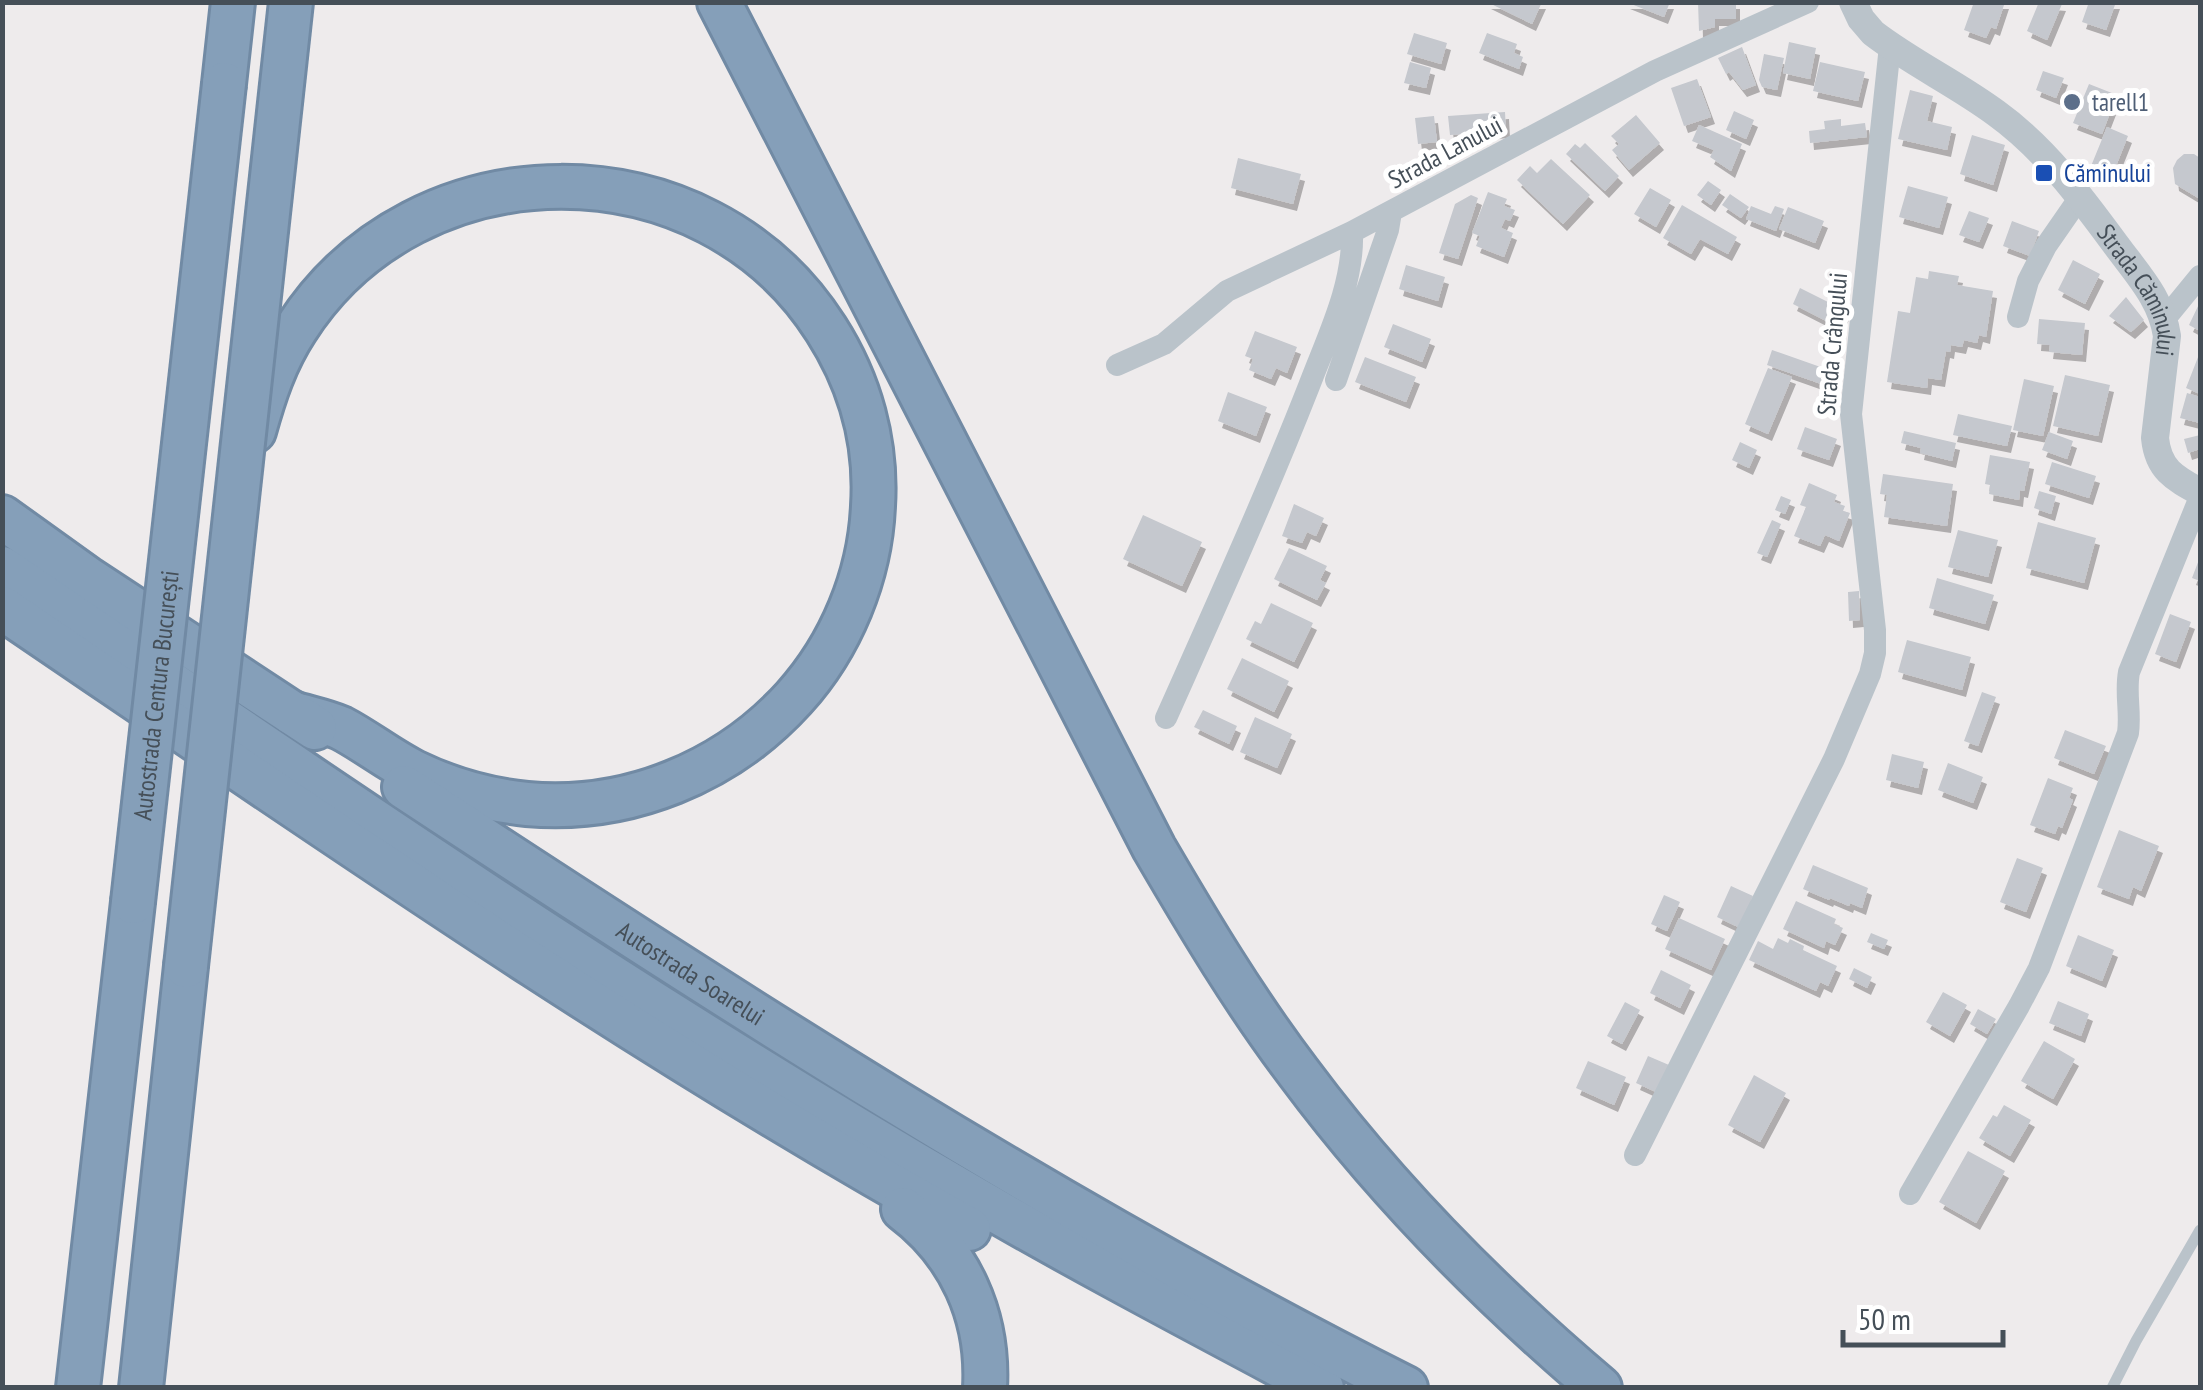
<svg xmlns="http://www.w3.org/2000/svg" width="2203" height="1390" font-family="'PT Sans Narrow',sans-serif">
	<defs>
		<filter id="shadow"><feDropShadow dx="4" dy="7" stdDeviation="0" flood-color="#0004"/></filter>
	</defs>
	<rect width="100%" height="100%" fill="#eeebec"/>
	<path fill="#c5c8ce" filter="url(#shadow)" d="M1487 2H1542L1532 24Z
		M1626 2H1670L1664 17Z
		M1698 2H1736V19H1715V27L1699 31Z
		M1974 2H2005L1996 29 1991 27 1986 38 1964 30Z
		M2039 2 2062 4 2047 40 2027 31Z
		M2089 2H2116L2106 30 2082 22Z
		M1414 33 1447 43 1441 64 1407 54Z
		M1487 33 1517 44 1514 53 1523 57 1519 69 1479 53Z
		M1789 42 1816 48 1810 79 1783 73Z
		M1742 47 1756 85 1743 90 1729 72 1726 74 1718 58Z
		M1764 54 1784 58 1777 90 1762 87 1759 80Z
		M1410 62 1431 68 1426 88 1404 83Z
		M1820 62 1865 72 1858 101 1813 91Z
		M2043 71 2064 78 2056 98 2036 90Z
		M1697 79 1711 117 1684 126 1671 88Z
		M2089 84 2117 95 2102 134 2073 123Z
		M1910 90 1933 96 1927 121 1952 127 1947 150 1898 139Z
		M1734 111 1754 120 1746 139 1726 130Z
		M1505 112 1506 131 1450 135 1448 116Z
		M1636 115 1660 143 1629 170 1612 150 1619 144 1611 136Z
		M1434 116 1437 142 1418 144 1415 118Z
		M1841 119V126L1865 123 1867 137 1810 143 1809 131 1825 129 1824 121Z
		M1699 125 1742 144 1731 171 1710 157 1714 150 1692 141Z
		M2107 127 2128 136 2114 171 2108 168 2104 178 2089 171Z
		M1972 135 2005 145 1993 185 1960 174Z
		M1585 143 1619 176 1605 191 1566 154 1575 144 1580 148Z
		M2184 154H2194L2200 158V199L2175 184 2173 168 2177 160Z
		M1238 158 1301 174 1293 204 1231 188Z
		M1551 159 1590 195 1563 224 1517 180 1530 166 1537 173Z
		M1708 181 1721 190 1711 205 1697 195Z
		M1908 186 1948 197 1939 228 1899 217Z
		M1650 188 1671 200 1656 227 1634 214Z
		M1488 192 1507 199 1504 206 1515 210 1510 221 1505 219 1501 228 1513 233 1504 257 1476 246 1480 236 1472 233Z
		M1730 194 1749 207 1741 218 1722 205Z
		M1471 195 1478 198 1458 259 1439 253 1455 204Z
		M1682 205 1737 237 1728 254 1700 239 1691 254 1663 238Z
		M1751 206 1771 214 1775 206 1784 209 1776 231 1746 219Z
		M1788 207 1824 221 1815 243 1779 229Z
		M1969 211 1989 218 1979 242 1959 235Z
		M2012 221 2039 231 2030 256 2003 246Z
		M2073 260 2100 274 2085 304 2058 290Z
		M1406 265 1445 277 1438 301 1399 289Z
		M1929 271 1959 276 1957 285 1993 291 1986 337 1979 335 1977 343 1964 340 1962 347 1951 345 1950 352 1946 351 1941 380 1928 378 1927 388 1887 382 1898 311 1910 313 1916 277 1928 279Z
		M1800 288 1846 311 1838 327 1793 304Z
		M2126 297 2144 320 2131 332 2109 316Z
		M2200 302V331L2189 325Z
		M2039 319 2085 323 2082 355 2049 352 2050 345 2037 344Z
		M1393 324 1431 339 1422 362 1384 347Z
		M1255 331 1297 347 1287 373 1276 368 1271 379 1249 370 1253 359 1245 356Z
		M1772 350 1829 370 1824 385 1767 365Z
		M2200 352V394L2186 388Z
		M1365 357 1416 377 1406 402 1355 382Z
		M1768 368 1792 377 1768 434 1745 424Z
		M2065 375 2110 385 2098 436 2053 426Z
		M2024 379 2054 386 2043 436 2013 430Z
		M1228 392 1267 407 1256 436 1218 421Z
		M2187 393 2200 397V423L2180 418Z
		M1958 414 2012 426 2007 446 1953 435Z
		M1805 427 1837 439 1829 460 1797 449Z
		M1904 431 1956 443 1952 461 1920 453 1921 448 1901 443Z
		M2049 432 2073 441 2067 459 2042 450Z
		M2200 435V449L2188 453 2184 439Z
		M1740 442 1757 450 1749 468 1732 460Z
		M1990 455 2030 462 2024 491 2020 490 2019 500 1989 494 1990 485 1985 484Z
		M2052 462 2096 476 2089 498 2045 484Z
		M1883 474 1953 484 1947 526 1884 517 1887 495 1880 494Z
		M1809 483 1837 495 1834 502 1845 506 1843 511 1850 513 1839 541 1825 535 1820 546 1794 536 1806 507 1800 505Z
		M2039 491 2056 496 2051 514 2034 508Z
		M1781 496 1791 500 1785 514 1775 510Z
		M1294 504 1324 518 1316 536 1307 532 1302 543 1282 536Z
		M1143 515 1202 542 1182 586 1123 559Z
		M1772 520 1781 524 1767 557 1757 553Z
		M2038 522 2096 538 2084 583 2026 568Z
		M1958 530 1998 540 1988 577 1948 567Z
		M1289 548 1327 566 1320 580 1326 583 1317 600 1274 579Z
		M2200 557V581L2192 578Z
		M1937 578 1994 595 1985 624 1929 608Z
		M1859 591 1860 620 1849 621 1848 592Z
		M1271 603 1313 623 1294 662 1246 639 1255 621 1261 624Z
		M2170 614 2191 622 2176 662 2155 654Z
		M1907 640 1971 657 1962 690 1898 672Z
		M1242 658 1289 681 1274 712 1227 689Z
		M1982 692 1996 697 1978 746 1964 741Z
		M1203 710 1237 726 1229 744 1194 727Z
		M1255 717 1292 734 1277 768 1240 752Z
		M2065 730 2106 746 2094 774 2054 758Z
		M1892 754 1924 762 1918 788 1886 780Z
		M1948 763 1983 777 1973 803 1938 790Z
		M2048 778 2073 788 2069 798 2073 800 2062 828 2058 826 2055 834 2030 825Z
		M2119 830 2159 846 2141 891 2133 887 2129 899 2097 887Z
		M2017 858 2043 868 2026 912 2000 902Z
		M1813 865 1868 888 1862 908 1850 903 1849 906 1830 898 1829 900 1803 889Z
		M1731 886 1753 896 1738 927 1717 917Z
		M1664 895 1680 902 1667 931 1651 924Z
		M1796 901 1836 919 1834 924 1843 928 1835 945 1826 941 1824 948 1783 929Z
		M1679 918 1725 939 1711 970 1665 949Z
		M1871 933 1888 940 1884 949 1867 942Z
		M2078 935 2114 950 2102 981 2066 966Z
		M1778 938 1788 943 1790 939 1804 946 1803 950 1837 966 1828 986 1820 982 1816 991 1749 960 1758 941 1773 949Z
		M1854 968 1872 977 1867 988 1849 979Z
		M1661 970 1691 985 1680 1008 1650 993Z
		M1943 992 1967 1005 1950 1036 1926 1022Z
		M2058 1001 2089 1014 2081 1036 2049 1023Z
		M1625 1002 1640 1010 1622 1044 1607 1036Z
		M1978 1009 1996 1019 1987 1034 1970 1024Z
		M2044 1041 2075 1059 2053 1099 2021 1081Z
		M1648 1056 1669 1065 1656 1092 1636 1083Z
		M1588 1061 1626 1077 1614 1105 1576 1088Z
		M1754 1075 1786 1093 1760 1142 1728 1125Z
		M2004 1105 2031 1120 2010 1156 1979 1138 1993 1115 1997 1117Z
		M1968 1151 2005 1171 1976 1223 1939 1202Z"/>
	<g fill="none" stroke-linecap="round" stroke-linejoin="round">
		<defs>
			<g id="motorway">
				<path d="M719 2 1154 848C1199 925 1245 1002 1299 1073 1386 1190 1489 1294 1600 1388"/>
				<path d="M224 84 233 2"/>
				<path d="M254 431C264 395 275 361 296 329 417 140 705 139 826 329 860 382 877 443 873 506 870 576 841 646 794 698 727 772 628 813 527 804 488 800 449 789 414 772 388 759 366 741 341 728 325 721 308 718 292 713"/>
				<path d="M2 517 87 578 315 728"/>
				<path d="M2 568C318 784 634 1001 965 1193 1082 1261 1202 1324 1322 1388"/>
				<path d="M2 608C319 823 634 1043 969 1229"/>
				<path id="s2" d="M404 787C729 1001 1058 1213 1406 1388"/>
				<path d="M903 1209C960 1252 989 1316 985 1388"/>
				<path d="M78 1388 133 902"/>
				<path d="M141 1388 186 966"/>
			</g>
		</defs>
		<use href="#motorway" stroke="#718aa4" stroke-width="48"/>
		<path stroke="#bac3ca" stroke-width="11" d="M2112 1388 2136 1341 2200 1230"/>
		<path stroke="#bac3ca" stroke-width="22" d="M2018 317 2028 281 2046 246 2080 197
			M2164 320 2200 276
			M1117 365 1164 344 1227 291 1352 232 1655 71 1808 2
			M1336 380 1388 230 1391 212
			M1166 718C1215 608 1265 498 1309 386 1327 338 1354 285 1352 232
			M1635 1155 1834 759 1870 674 1875 653V630L1851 414 1890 46
			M1910 1194 2019 1006 2039 968 2128 733C2131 712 2125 693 2129 672L2200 497"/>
		<path stroke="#bac3ca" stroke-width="28" id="s1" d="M1853 2 1861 19 1873 33C1912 63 1957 84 1996 113 2046 149 2083 200 2119 249 2140 277 2162 301 2167 336L2155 438C2158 469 2174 478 2200 492"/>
		<use href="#motorway" stroke="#859fb9" stroke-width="42"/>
		<defs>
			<g id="motorway-bridge">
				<path id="s3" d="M133 902 224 84"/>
				<path d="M186 966 291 2"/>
			</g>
		</defs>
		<use href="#motorway-bridge" stroke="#718aa4" stroke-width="48" stroke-linecap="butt"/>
		<use href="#motorway-bridge" stroke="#859fb9" stroke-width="42"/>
	</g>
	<circle fill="#5c6f8a" stroke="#fff" stroke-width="4" cx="2072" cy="102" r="10"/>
	<rect fill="#1a4fb4" stroke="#fff" stroke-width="4" x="2034" y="163" width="20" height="20" rx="5"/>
	<g text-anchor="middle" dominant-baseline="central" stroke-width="10" stroke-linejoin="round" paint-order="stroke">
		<g font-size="25" fill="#4e5e75" stroke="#fff" text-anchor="start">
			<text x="2092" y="102">tarell1</text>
		</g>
		<g font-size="25" fill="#454f58" stroke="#fff">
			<text transform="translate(1445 152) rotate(-28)">Strada Lanului</text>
			<text stroke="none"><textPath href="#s1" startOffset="415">Strada Căminului</textPath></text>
			<text transform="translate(1832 344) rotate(-85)">Strada Crângului</text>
			<text stroke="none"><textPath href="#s3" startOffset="208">Autostrada Centura București</textPath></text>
			<text stroke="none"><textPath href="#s2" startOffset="342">Autostrada Soarelui</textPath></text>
		</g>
		<g font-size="25" fill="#164399" stroke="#fff" text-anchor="start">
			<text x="2064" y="173">Căminului</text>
		</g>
	</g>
	<rect width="2203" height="1390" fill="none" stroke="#454f58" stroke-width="10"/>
	<path d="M1843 1330v15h160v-15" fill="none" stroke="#454f58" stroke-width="5"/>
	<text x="1858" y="1330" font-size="30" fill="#454f58" stroke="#ffffff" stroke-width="8" paint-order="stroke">50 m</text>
</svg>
